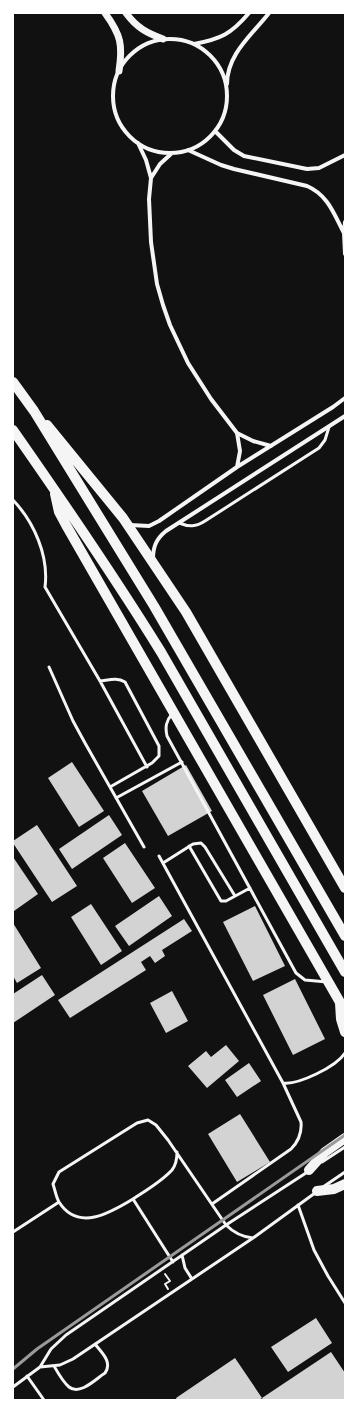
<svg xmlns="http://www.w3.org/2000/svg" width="358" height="1413" font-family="'Exo 2',sans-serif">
	<rect width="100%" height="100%" fill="#111"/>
	<path fill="#d3d3d3" d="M72 762 104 811 79 827 48 778Z
		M186 765 212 811 168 836 142 791Z
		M109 815 122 835 72 869 59 849Z
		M37 825 77 886 52 902 13 843V841Z
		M125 843 155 888 132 903 103 858Z
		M13 857 38 894 14 911 13 909Z
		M159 896 172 916 129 946 115 926Z
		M91 904 122 951 101 965 71 917Z
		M255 906 285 966 253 981 223 922Z
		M184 919 192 931 162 950 165 956 155 963 150 956 141 962 146 970 70 1018 58 1000Z
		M13 923 41 968 17 983 13 976Z
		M42 975 55 995 13 1023V994Z
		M295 979 325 1039 293 1055 263 995Z
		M172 991 188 1021 166 1033 150 1003Z
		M226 1045 239 1061 207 1088 188 1066 206 1051 211 1057Z
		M249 1063 261 1081 237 1097 225 1080Z
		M240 1114 270 1162 237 1182 208 1134Z
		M316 1318 332 1343 288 1372 271 1347Z
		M331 1352 345 1373V1400H263L262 1398 259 1400H177L176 1398 235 1358 262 1398Z"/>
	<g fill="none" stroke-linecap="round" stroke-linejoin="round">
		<path stroke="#f5f5f5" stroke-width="2" d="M165 1274 170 1281 165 1284 168 1289"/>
		<path stroke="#f5f5f5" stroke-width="3" d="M13 500C34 522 49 556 45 587L100 681 147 767
			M179 523C189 527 196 527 205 521L319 448 325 440 329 427
			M49 667 73 721 85 743 144 847
			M100 681C109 680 117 677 125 682L159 746V756L152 763 110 787
			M172 714C166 721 165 727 167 736L296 973 305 980 327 982
			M116 798 182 762
			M189 846 221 901H226L250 888
			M159 856 283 1083 301 1122C302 1133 299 1141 291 1149L212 1204
			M163 863 193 844 201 843 205 847 235 896
			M283 1083C298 1085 336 1067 345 1053
			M322 1162 345 1147
			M323 1187 345 1172
			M133 1199C145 1191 161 1182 172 1170 176 1165 177 1159 177 1152
			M298 1205 314 1250 328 1276 345 1303
			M13 1232 59 1202
			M182 1255 185 1268 192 1279
			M173 1262 133 1199C110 1213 78 1232 59 1202 56 1197 55 1190 53 1184L59 1172 137 1123 148 1120 156 1125 168 1140 226 1225C234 1233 242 1237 253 1238
			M54 1366C58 1373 63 1382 69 1387 80 1396 97 1378 105 1373 113 1362 101 1352 95 1344
			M40 1367 60 1365 73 1359 253 1238 315 1193
			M27 1376 44 1400
			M13 1387 40 1367 51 1349 66 1335 226 1225 309 1171"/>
		<path stroke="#f5f5f5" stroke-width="4" d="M113 96a57 57 0 1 1 114 0a57 57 0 1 1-114 0Z
			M194 44C221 39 231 34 249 13
			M227 84C227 54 252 35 269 13
			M215 131 234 150 244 156 307 169 319 168 345 155
			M138 143 146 160 151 178 149 199 151 242 157 284 163 305 170 325 188 363 211 399 237 433 240 451 237 467
			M188 150 221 165 234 169 307 186C328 195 334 214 344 233
			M151 178 160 164 172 153
			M345 222 344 233 345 254
			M237 433 253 441 271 446
			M130 525 149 526 159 521 237 467 333 407 345 398
			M153 559C153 547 156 539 166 531L345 416"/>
		<path stroke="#f5f5f5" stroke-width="7" d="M105 13C121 35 123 45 119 71
			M126 13C137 28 147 33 163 39"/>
		<path stroke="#f5f5f5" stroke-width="10" d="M13 382 34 411 154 606 345 936
			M47 425 123 518 186 612 345 888
			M13 430C64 503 114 576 161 652L345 972
			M55 494 59 512 66 525 345 1011
			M340 1003 341 1019 345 1032
			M309 1170 325 1152 345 1138
			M317 1191 334 1189 345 1184"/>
		<path stroke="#9a9a9a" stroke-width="3" d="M13 1369 37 1349 345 1135"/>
	</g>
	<rect width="358" height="1413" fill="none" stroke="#ffffff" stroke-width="28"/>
</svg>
